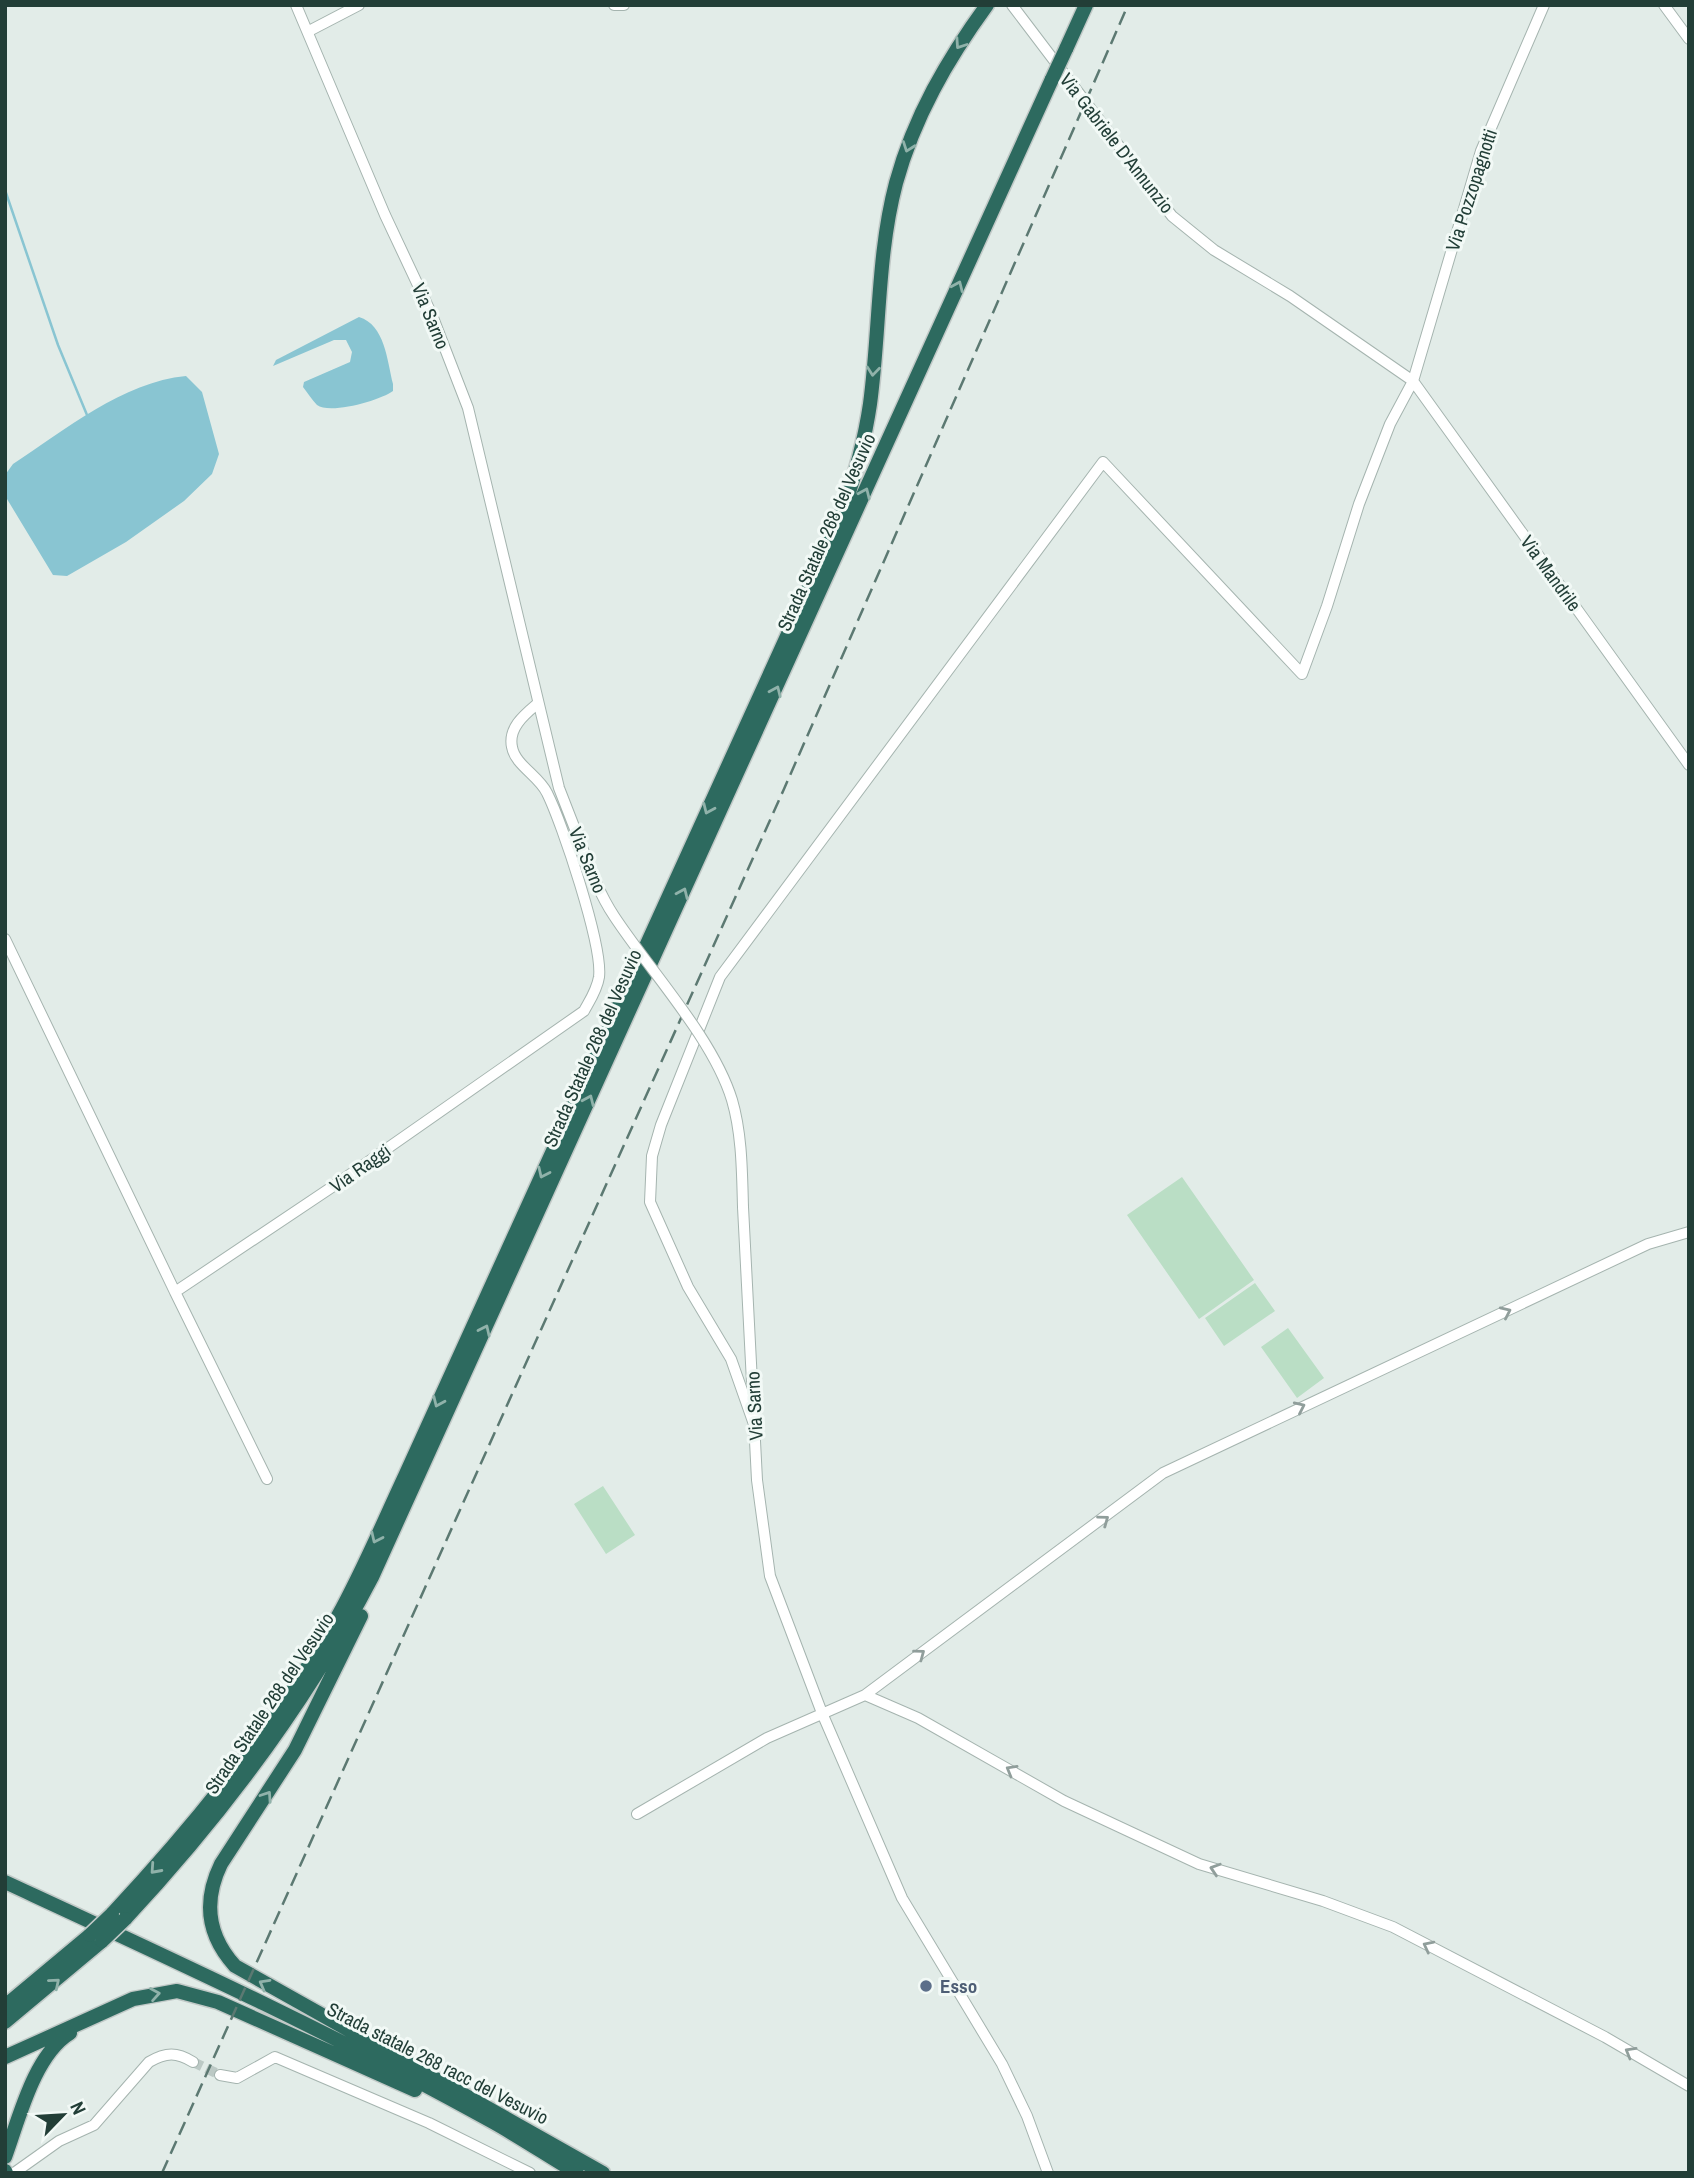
<svg xmlns="http://www.w3.org/2000/svg" width="1694" height="2178" font-family="'Archivo Narrow',sans-serif">
	<rect width="100%" height="100%" fill="#e2ece8"/>
	<path fill="#badec5" d="M1182 1177 1254 1280 1199 1319 1127 1215Z
		M1255 1283 1275 1311 1224 1346 1205 1318Z
		M1288 1328 1324 1378 1297 1398 1261 1347Z
		M603 1486 635 1535 606 1554 574 1504Z"/>
	<path fill="#89c5d2" d="M359 317C385 325 387 360 393 384V391C381 400 330 415 317 405 312 400 307 392 303 387L304 382 350 362 352 352 346 340H334L273 366 276 360Z
		M186 376 202 392 219 454 212 474 184 501 126 542 67 576 53 575 7 499 5 475 13 464C65 430 123 382 186 376Z"/>
	<g fill="none" stroke-linecap="round" stroke-linejoin="round">
		<path stroke="#89c5d2" stroke-width="2.5" d="M5 190 58 345 87 415"/>
		<path stroke="#bcc9c5" stroke-width="10" stroke-dasharray="10 5" stroke-linecap="butt" d="M193 2062 220 2075"/>
		<defs>
			<path id="minor" d="M296 5 385 215 432 315 468 408 559 788 582 847
				M614 5H624
				M1012 5 1172 216 1214 250 1290 296 1413 381 1689 765
				M1664 5 1689 39
				M309 31 359 5
				M5 939 175 1292 335 1185 584 1011C590 1000 597 990 599 977 603 946 562 823 547 793 539 776 515 765 512 747 508 728 524 715 537 704
				M743 1207 757 1480 770 1576 822 1713 902 1898 1002 2064 1027 2116 1048 2173
				M175 1292 267 1479
				M756 1430 731 1359 688 1287 650 1202 652 1156 661 1125 720 977 1103 462 1302 674 1327 606 1359 504 1390 424 1413 381 1481 151 1544 5
				M865 1695 918 1718 1064 1801 1199 1864 1323 1901 1393 1927 1605 2037 1689 2086
				M637 1814 767 1738 865 1695 1163 1473 1648 1244 1689 1232
				M220 2075 237 2078 275 2057 429 2123 530 2173
				M14 2173 59 2141 94 2125 149 2062C166 2052 177 2052 193 2062"/>
			<path id="highway" d="M1066 49 1086 5
				M361 1616 295 1750 221 1864C203 1901 207 1935 235 1966L452 2088
				M5 1882C169 1958 333 2033 491 2121 520 2137 548 2156 577 2173
				M112 1914C196 1824 278 1724 338 1616 363 1571 383 1523 405 1476L839 522C853 483 864 445 870 404 880 331 877 255 896 183 914 117 947 60 987 5
				M125 1919C221 1816 307 1702 372 1577L1052 79
				M5 2006 90 1935
				M5 2022 102 1941
				M5 2057 133 1999 177 1991 218 2002 415 2090
				M445 2084 603 2173
				M5 2157C19 2119 34 2055 70 2033
				M5 2171 6 2173"/>
		</defs>
		<use href="#minor" stroke="#a5b4af" stroke-width="12"/>
		<use href="#highway" stroke="#c1c9c7" stroke-width="17"/>
		<use href="#minor" stroke="#fff" stroke-width="10"/>
		<use href="#highway" stroke="#2d6a5f" stroke-width="14"/>
		<path stroke="#5c7972" stroke-width="2.5" stroke-dasharray="14 7" stroke-linecap="butt" d="M162 2173 784 789 1128 5"/>
		<defs>
			<path id="minor-bridge" d="M582 847C591 871 600 895 614 916 650 971 713 1038 732 1100 742 1134 742 1172 743 1207"/>
			<path id="highway-bridge" d="M1052 79 1066 49
				M90 1935 112 1914
				M102 1941 125 1919"/>
		</defs>
		<use href="#minor-bridge" stroke="#a5b4af" stroke-width="12" stroke-linecap="butt"/>
		<use href="#highway-bridge" stroke="#c1c9c7" stroke-width="17" stroke-linecap="butt"/>
		<use href="#minor-bridge" stroke="#fff" stroke-width="10"/>
		<use href="#highway-bridge" stroke="#2d6a5f" stroke-width="14"/>
	</g>
	<defs><path id="oneway-chevron" d="M-2-3.5L2.5 0L-2 3.5" fill="none" stroke-width="1.6" stroke-linecap="round" stroke-linejoin="round" transform="scale(1.75)"/></defs>
	<g stroke="#90b2aa">
		<use href="#oneway-chevron" transform="translate(960 44) rotate(124)"/>
		<use href="#oneway-chevron" transform="translate(908 147) rotate(110)"/>
		<use href="#oneway-chevron" transform="translate(958 286) rotate(-66)"/>
		<use href="#oneway-chevron" transform="translate(873 371) rotate(96)"/>
		<use href="#oneway-chevron" transform="translate(865 493) rotate(-66)"/>
		<use href="#oneway-chevron" transform="translate(776 691) rotate(-66)"/>
		<use href="#oneway-chevron" transform="translate(708 809) rotate(114)"/>
		<use href="#oneway-chevron" transform="translate(683 893) rotate(-66)"/>
		<use href="#oneway-chevron" transform="translate(589 1100) rotate(-66)"/>
		<use href="#oneway-chevron" transform="translate(543 1173) rotate(115)"/>
		<use href="#oneway-chevron" transform="translate(485 1330) rotate(-65)"/>
		<use href="#oneway-chevron" transform="translate(438 1402) rotate(114)"/>
		<use href="#oneway-chevron" transform="translate(376 1538) rotate(115)"/>
		<use href="#oneway-chevron" transform="translate(267 1796) rotate(-56)"/>
		<use href="#oneway-chevron" transform="translate(155 1869) rotate(132)"/>
		<use href="#oneway-chevron" transform="translate(55 1983) rotate(-40)"/>
		<use href="#oneway-chevron" transform="translate(264 1984) rotate(-151)"/>
		<use href="#oneway-chevron" transform="translate(155 1994) rotate(-10)"/>
	</g>
	<g stroke="#909e9b">
		<use href="#oneway-chevron" transform="translate(1506 1312) rotate(-25)"/>
		<use href="#oneway-chevron" transform="translate(1300 1407) rotate(-25)"/>
		<use href="#oneway-chevron" transform="translate(1104 1520) rotate(-36)"/>
		<use href="#oneway-chevron" transform="translate(920 1654) rotate(-37)"/>
		<use href="#oneway-chevron" transform="translate(1011 1770) rotate(-150)"/>
		<use href="#oneway-chevron" transform="translate(1215 1869) rotate(-162)"/>
		<use href="#oneway-chevron" transform="translate(1428 1946) rotate(-153)"/>
		<use href="#oneway-chevron" transform="translate(1630 2052) rotate(-150)"/>
	</g>
	<circle fill="#5c6f8a" stroke="#f2f9f6" stroke-width="2.5" cx="926" cy="1986" r="7"/>
	<g text-anchor="middle" dominant-baseline="central" stroke-width="6" stroke-linejoin="round" paint-order="stroke">
		<g font-size="19" fill="#223e37" stroke="#f2f9f6">
			<text transform="translate(1117 143) rotate(52)">Via Gabriele D'Annunzio</text>
			<text transform="translate(1471 190) rotate(-72)">Via Pozzopagnotti</text>
			<text transform="translate(431 316) rotate(68)">Via Sarno</text>
			<text transform="translate(826 532) rotate(-66)">Strada Statale 268 del Vesuvio</text>
			<text transform="translate(1551 573) rotate(54)">Via Mandrile</text>
			<text transform="translate(588 860) rotate(68)">Via Sarno</text>
			<text transform="translate(592 1048) rotate(-66)">Strada Statale 268 del Vesuvio</text>
			<text transform="translate(360 1168) rotate(-35)">Via Raggi</text>
			<text transform="translate(754 1406) rotate(-93)">Via Sarno</text>
			<text transform="translate(269 1703) rotate(-56)">Strada Statale 268 del Vesuvio</text>
			<text transform="translate(438 2063) rotate(27)">Strada statale 268 racc del Vesuvio</text>
		</g>
		<g font-size="19" font-weight="bold" fill="#4e5e75" stroke="#f2f9f6" text-anchor="start">
			<text x="940" y="1986">Esso</text>
		</g>
	</g>
	<rect width="1694" height="2178" fill="none" stroke="#223e37" stroke-width="14"/>
	<g transform="translate(63 2115) rotate(65)" stroke="#f2f9f6" stroke-width="5" paint-order="stroke">
	<path d="M0-5L12 26L0 18L-12 26Z" fill="#223e37"/>
	<text y="-10" font-size="19" font-weight="bold" text-anchor="middle" fill="#223e37">N</text>
	</g>
</svg>
